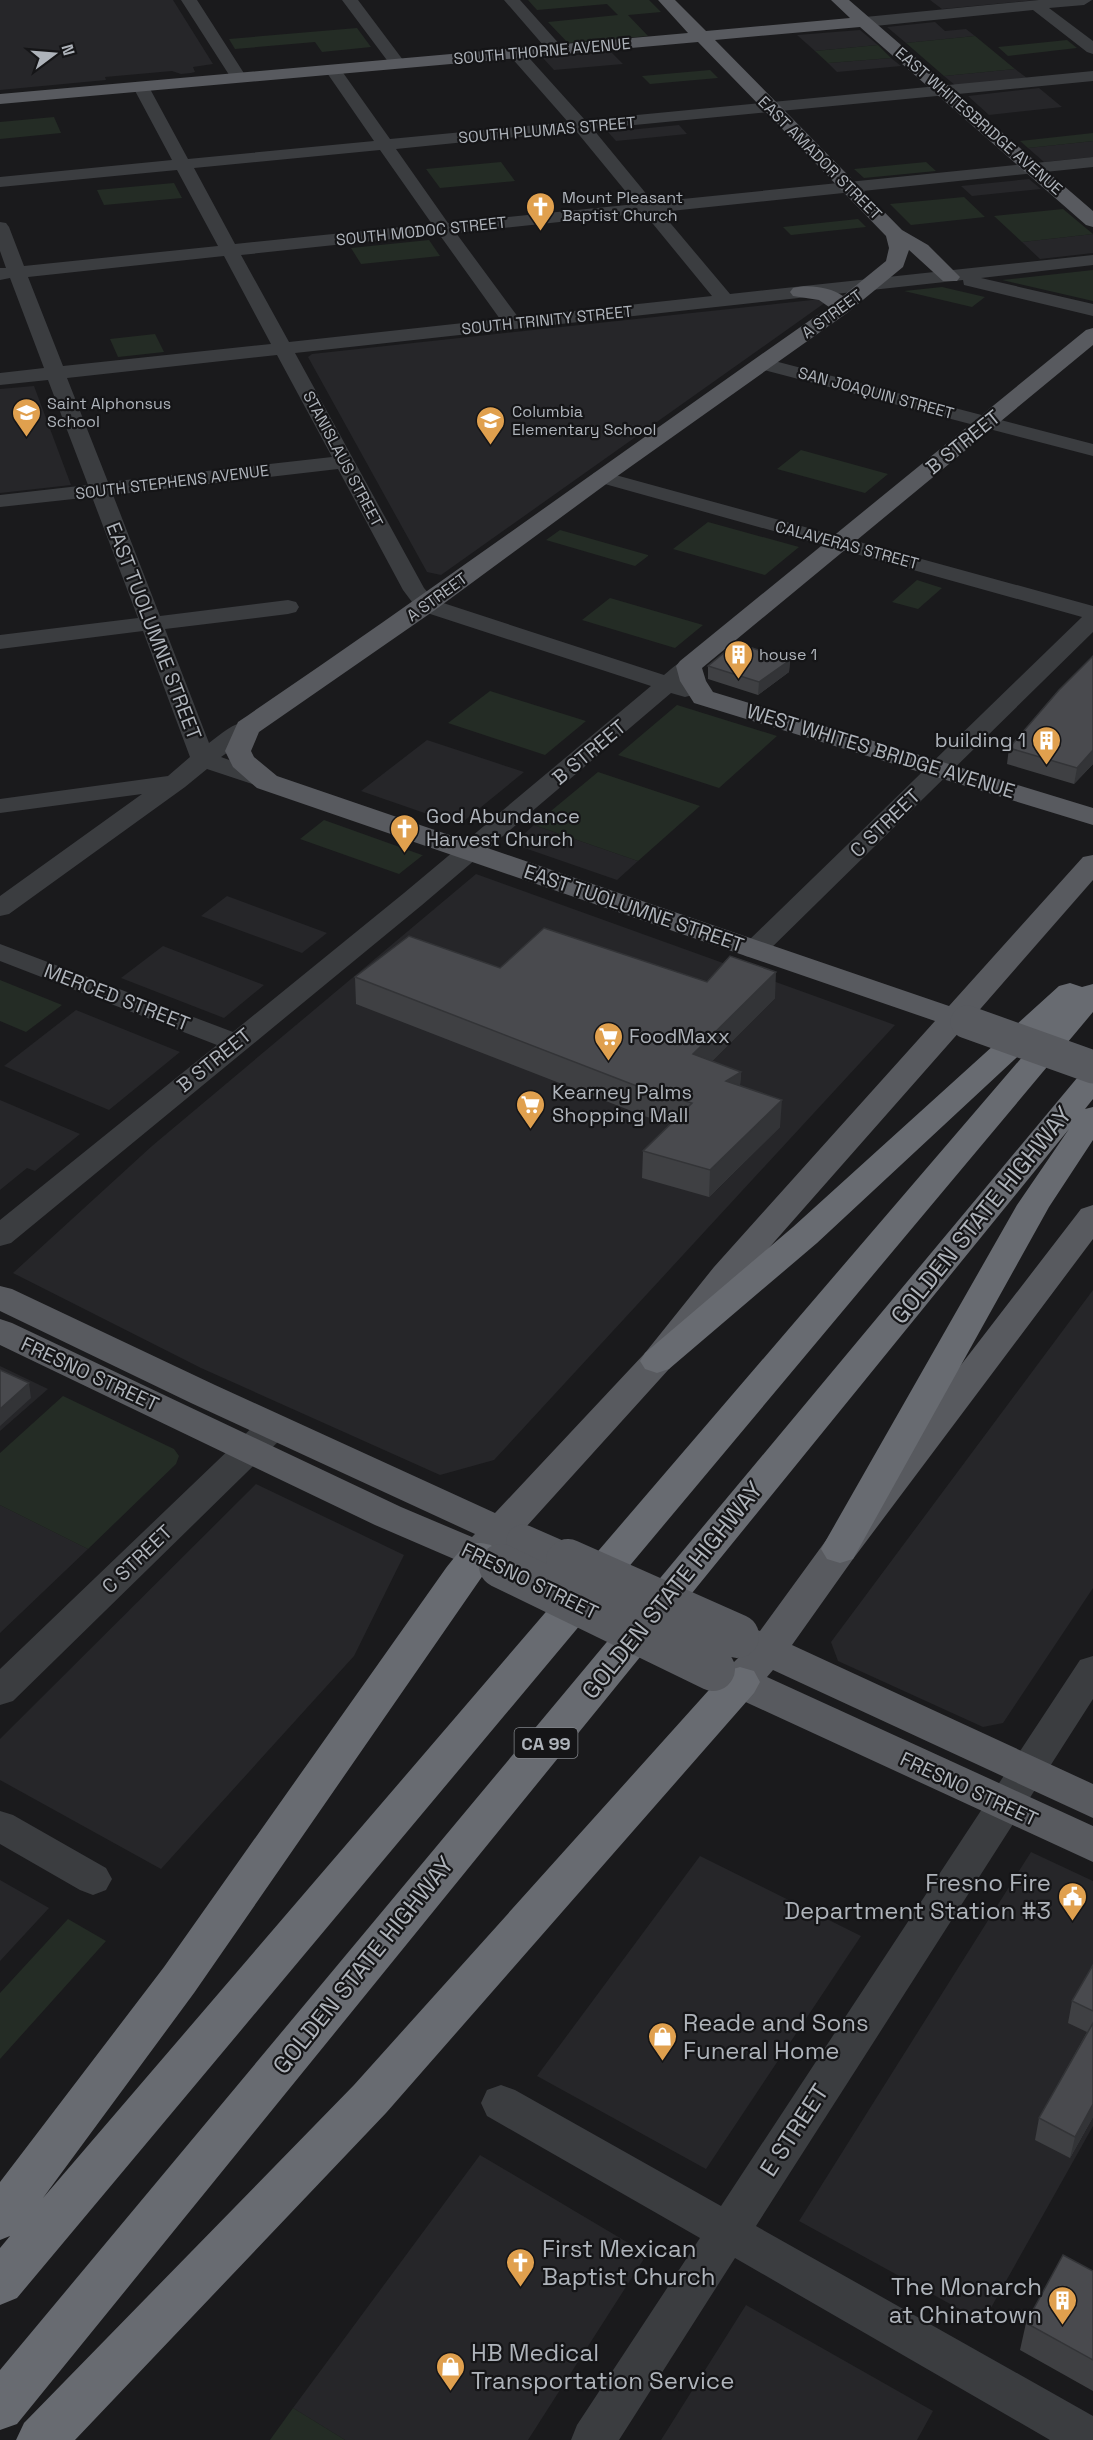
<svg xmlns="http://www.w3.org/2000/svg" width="1093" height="2440" font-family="'Space Grotesk',sans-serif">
	<rect width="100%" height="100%" fill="#1a1a1c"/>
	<path fill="#262629" d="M0 0H173L213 64 193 67 195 72 191 73 181 74 172 71 105 77 106 80 0 90Z
		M930 0H1036L942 9Z
		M935 22 945 31 966 29 975 36 906 43 887 27Z
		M860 30 878 45 815 51 797 35Z
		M611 52 623 64 554 70 543 58Z
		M891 58 901 66 837 72 828 63Z
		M1015 69 1027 78 956 86 944 76Z
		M1039 88 1062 107 989 115 968 96Z
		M679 125 687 134 616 141 608 132Z
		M1093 141V157L1044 162 1028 148Z
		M1029 179 1041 189 972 196 961 186Z
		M1093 234V253L1040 259 1022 242Z
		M821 299 826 302 441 575 427 572 308 357 312 354Z
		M34 386 71 485 0 493V389Z
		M427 740 524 772 459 825 361 791Z
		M534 825 638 861 617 880 513 844Z
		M476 874 895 1025 494 1460 440 1475 201 1368 13 1273 152 1146Z
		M227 896 327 933 302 953 201 916Z
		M163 946 264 985 224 1018 121 978Z
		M76 1010 180 1052 109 1110 4 1066Z
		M0 1100 80 1134 35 1171 27 1168 0 1190Z
		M1093 1290V1588L1003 1723 983 1727 838 1661 831 1642Z
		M0 1366 48 1389 0 1431Z
		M256 1484 404 1555 354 1656 161 1869 0 1780V1739Z
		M0 1505 88 1549 0 1633Z
		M1031 1852 1093 1881V2126L983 2322 799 2221Z
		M700 1856 861 1936 706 2169 537 2076Z
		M0 1880 49 1908 0 1961Z
		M480 2155 647 2254 528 2440H345L293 2408Z
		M746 2305 933 2411 917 2440H661Z"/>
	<path fill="#242c25" d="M528 0H649L661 12 628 15 648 36 568 43 548 22 618 15 607 4 537 10Z
		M357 28 371 47 322 52 315 42 235 49 229 39Z
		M975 36 1015 69 944 76 906 43Z
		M1067 40 1077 48 1008 56 998 47Z
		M878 45 891 58 828 63 815 51Z
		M710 70 718 78 650 84 642 76Z
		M54 117 61 133 0 139V122Z
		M1093 133V141L1028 148 1020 141Z
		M501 162 515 181 440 188 426 169Z
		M926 162 936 171 864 178 854 169Z
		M174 183 182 198 104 205 97 190Z
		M964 197 985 217 911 225 890 204Z
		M1063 209 1093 234 1022 242 994 216Z
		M858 219 866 227 791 235 783 227Z
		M429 240 440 256 361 264 351 248Z
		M1093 270V301L1002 280Z
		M942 287 985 297 972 307 904 291Z
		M155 334 164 352 118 357 110 339Z
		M801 450 888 474 865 493 777 469Z
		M708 522 799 547 765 575 673 549Z
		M560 530 648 555V556L635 566 546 540Z
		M917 580 942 588 918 609 892 602Z
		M610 598 703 625 675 648 582 620Z
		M490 691 586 721 545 755 448 723Z
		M677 705 777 736 719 788 618 755Z
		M598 772 700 806 638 861 534 825Z
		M324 820 422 855H423L399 874 300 839Z
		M0 980 62 1005 26 1032 0 1021Z
		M63 1396 174 1449 179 1456 176 1464 88 1549 0 1505V1453Z
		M68 1919 106 1941 0 2059V1993Z
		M293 2408 345 2440H270Z"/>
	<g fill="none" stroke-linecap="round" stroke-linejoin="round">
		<path fill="#3b3d40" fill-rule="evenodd" d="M181 0H197L247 78 245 81H233Z
			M342 0H358L406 64 404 67H392Z
			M504 0H520L562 47 564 50 562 53H550Z
			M1039 0H1092L1084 5 1049 8 1093 41V54L1087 52 1033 10 865 27 857 22 865 17Z
			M516 48 522 50 585 120 1093 71V81L593 129 653 202 1093 157V167L661 212 730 294 1093 255V265L981 278 1093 304V316L964 285 963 280 295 353 424 588 434 600 664 675C675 666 682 657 697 661L701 666 684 682 693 685 697 690 693 695 685 697 671 693 422 905 11 1243 0 1246V1220L217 1045 0 961V944L233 1032 404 893 651 686 418 610 403 590 338 469 113 495 160 616 288 600 296 602 299 607 296 612 288 614 165 629 209 743C223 733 237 718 255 723L259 728 255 733 221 757 276 777 279 782 276 787 267 789 207 769 185 787 9 914 0 916V896L142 794 0 813V799L168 776 190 757 143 631 0 649V635L138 618 92 497 0 507V495L88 485 48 380 0 385V373L44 368 10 278 0 280V268H6L0 251V222L6 223 9 227 24 266 218 246 177 170 0 187V177L172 160 133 87 141 82 149 87 188 159 374 141 325 70 333 65 339 67 390 139 568 122 510 56 508 53ZM576 131 636 204 448 223 396 149ZM380 150 432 224 235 244 194 168ZM644 213 712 296 518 317 456 233ZM439 234 500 319 289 342 241 255ZM224 256 271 344 63 366 28 277ZM277 355 332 457 108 482 67 378Z
			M763 358 1093 444V456L756 368 753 364 756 360Z
			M601 471 1093 606V632L763 956 754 958 745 956 741 950 745 944 1082 617 594 481 591 477 594 473Z
			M274 1415 286 1418 290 1426 286 1434 13 1701 0 1705V1669L262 1418Z
			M1093 1656V1699L756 2226 1093 2416V2440H1050L735 2258 619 2440H571L577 2425 700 2238 487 2116 481 2103 487 2090 501 2085 515 2090 721 2206 1080 1660Z
			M0 1811 13 1815 106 1868 112 1879 106 1890 93 1895 80 1890 0 1844Z"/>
		<path fill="#585a5f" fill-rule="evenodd" d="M658 0H675L706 31 850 18 831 0H849L1093 211V227L1086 225 860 27 715 40 902 230 928 245 960 277 957 281H943L909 250 903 267 847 313 609 482 435 610 259 732 251 751 254 757 277 776 949 1006 1083 857 1093 855V880L975 1015 982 1022 978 1028 967 1031 961 1030 738 1283 669 1369 526 1527 532 1529 538 1539 532 1549 519 1553 506 1549 504 1551 511 1554 517 1564 511 1574 498 1578 375 1525 0 1345V1319L12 1323 401 1507 472 1537 475 1534 191 1403 0 1311V1286L12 1289 215 1385 495 1513 645 1353 714 1267 935 1021 257 788 233 767 225 751 238 722C437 587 631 445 829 307L819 300 793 296 790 292 793 288C808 284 830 287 843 296L886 261 889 248 886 236 698 42 0 104V94L688 33Z
			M1093 328V345L702 668 706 681 713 692 1093 808V825L694 703 680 681 676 666 680 661 1086 330Z
			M1093 1205V1239L853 1559 792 1645 1093 1784V1818L773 1670 767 1677 1093 1826V1862L726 1693 708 1684 702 1673 708 1662 722 1658 734 1662 741 1655 735 1652 730 1642 735 1632 749 1627 760 1631 827 1539 1081 1209Z"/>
		<path fill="#686b71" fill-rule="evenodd" d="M1070 983 1082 987 1093 984V1012L17 2298 0 2305V2248L10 2236 0 2240V2182L164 1967 446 1568C461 1550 466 1538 491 1545L497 1555 194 1993 43 2198 1041 1035 817 1243 669 1369 657 1373 645 1369 640 1361 645 1353 793 1227 1059 986Z
			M1093 1070V1099L1085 1109 1093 1107V1140L1049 1207 853 1559 840 1563 827 1559 821 1549 1017 1205 1069 1129 17 2424 0 2430V2370L1082 1072Z
			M740 1667 754 1671 760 1682 754 1693 386 2113 75 2440H16L24 2423 354 2085 726 1671Z"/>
		<path stroke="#585a5f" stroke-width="33" d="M967 1022 1093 1067
			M523 1541 571 1562"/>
		<path stroke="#585a5f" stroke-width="44" d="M568 1561 737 1636
			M501 1566 713 1669"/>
	</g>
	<path fill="#3f4043" d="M1093 656V764L1074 784 1007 764 1009 748Z
		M790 660 789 672 758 695 708 679V666Z
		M500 968 775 998 712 1061 741 1072 740 1086 780 1127 709 1197 642 1178 643 1151 670 1124 647 1117 356 1004 355 977Z
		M1093 1965V2117L1070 2158 1035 2140 1039 2118 1087 2032 1068 2023 1072 2001Z
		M1093 2271V2391L1020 2350 1026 2323Z"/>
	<path fill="#333437" d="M790 660 789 672 758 695 759 682Z
		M1093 750V764L1074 784 1077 768Z
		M776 972 775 998 692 1081 693 1054Z
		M741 1072 739 1099 726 1081Z
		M782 1100 780 1127 709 1197 710 1170Z
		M29 1383 31 1398 0 1426V1409Z
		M1093 2104V2117L1070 2158 1075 2137Z"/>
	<path fill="#494a4e" stroke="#333437" stroke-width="1.5" d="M736 643 790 660 759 682 708 666Z
		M1093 656V750L1077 768 1009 748 1059 690Z
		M544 928 707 982 730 956 776 972 693 1054 741 1072 726 1081 782 1100 710 1170 643 1151 692 1103 647 1090 355 977 409 936 500 968Z
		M0 1370 29 1383 0 1409Z
		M1093 1965V2011L1072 2001Z
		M1093 2023V2104L1075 2137 1039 2118Z
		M1063 2255 1093 2271V2360L1026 2323Z"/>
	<defs>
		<symbol id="church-pin" viewBox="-11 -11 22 30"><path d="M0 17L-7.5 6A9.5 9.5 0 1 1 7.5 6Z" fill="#e0a04e" stroke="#151517"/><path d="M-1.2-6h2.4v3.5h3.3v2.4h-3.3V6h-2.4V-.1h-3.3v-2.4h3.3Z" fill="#fff"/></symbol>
		<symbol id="school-pin" viewBox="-11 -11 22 30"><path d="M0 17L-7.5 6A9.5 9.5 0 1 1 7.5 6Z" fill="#e0a04e" stroke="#151517"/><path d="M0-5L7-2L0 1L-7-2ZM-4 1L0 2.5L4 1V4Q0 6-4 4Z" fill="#fff"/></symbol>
		<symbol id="building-pin" viewBox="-11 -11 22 30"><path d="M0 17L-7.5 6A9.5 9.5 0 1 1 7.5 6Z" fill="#e0a04e" stroke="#151517"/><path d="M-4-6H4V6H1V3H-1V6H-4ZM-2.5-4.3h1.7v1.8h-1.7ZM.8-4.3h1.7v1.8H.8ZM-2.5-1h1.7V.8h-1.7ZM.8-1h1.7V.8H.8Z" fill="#fff"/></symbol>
		<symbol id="supermarket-pin" viewBox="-11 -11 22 30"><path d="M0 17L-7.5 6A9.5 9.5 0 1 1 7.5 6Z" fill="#e0a04e" stroke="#151517"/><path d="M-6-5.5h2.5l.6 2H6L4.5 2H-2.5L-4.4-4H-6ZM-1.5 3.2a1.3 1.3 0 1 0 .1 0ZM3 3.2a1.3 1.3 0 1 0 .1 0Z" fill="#fff"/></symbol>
		<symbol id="civic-pin" viewBox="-11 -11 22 30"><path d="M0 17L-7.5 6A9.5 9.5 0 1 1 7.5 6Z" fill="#e0a04e" stroke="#151517"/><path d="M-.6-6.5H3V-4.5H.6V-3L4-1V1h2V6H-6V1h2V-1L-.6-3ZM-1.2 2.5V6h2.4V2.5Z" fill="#fff"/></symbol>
		<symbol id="shop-pin" viewBox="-11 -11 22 30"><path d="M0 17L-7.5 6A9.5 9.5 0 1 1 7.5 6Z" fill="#e0a04e" stroke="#151517"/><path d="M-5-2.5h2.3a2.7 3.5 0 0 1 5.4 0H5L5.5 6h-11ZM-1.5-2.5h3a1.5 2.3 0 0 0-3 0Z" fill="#fff"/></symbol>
	</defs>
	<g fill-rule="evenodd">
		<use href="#church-pin" x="524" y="190" width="33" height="45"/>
		<use href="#school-pin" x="10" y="396" width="33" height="45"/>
		<use href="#school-pin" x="474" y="404" width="33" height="45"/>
		<use href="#building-pin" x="722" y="638" width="33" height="45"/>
		<use href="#building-pin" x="1030" y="724" width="33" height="45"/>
		<use href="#church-pin" x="388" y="812" width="33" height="45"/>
		<use href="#supermarket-pin" x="592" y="1020" width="33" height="45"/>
		<use href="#supermarket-pin" x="514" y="1088" width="33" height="45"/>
		<use href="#civic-pin" x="1056" y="1880" width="33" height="45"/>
		<use href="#shop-pin" x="646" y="2020" width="33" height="45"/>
		<use href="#church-pin" x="504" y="2246" width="33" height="45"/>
		<use href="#building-pin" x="1046" y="2284" width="33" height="45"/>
		<use href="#shop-pin" x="434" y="2350" width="33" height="45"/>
	</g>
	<g text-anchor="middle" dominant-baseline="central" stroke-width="4.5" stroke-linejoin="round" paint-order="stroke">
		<g font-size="16" fill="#aeb3ba" stroke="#151517">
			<text transform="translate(542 51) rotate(-5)">SOUTH THORNE AVENUE</text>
			<text transform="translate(979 121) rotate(41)">EAST WHITESBRIDGE AVENUE</text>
			<text transform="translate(547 130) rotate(-5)">SOUTH PLUMAS STREET</text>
			<text transform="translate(820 158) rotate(45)">EAST AMADOR STREET</text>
			<text transform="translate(421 231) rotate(-6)">SOUTH MODOC STREET</text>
			<text transform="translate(832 314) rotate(-36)">A STREET</text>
			<text transform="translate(547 320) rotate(-6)">SOUTH TRINITY STREET</text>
			<text transform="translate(876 393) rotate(15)">SAN JOAQUIN STREET</text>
			<text transform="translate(343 459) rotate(62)">STANISLAUS STREET</text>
			<text transform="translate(172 482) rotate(-7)">SOUTH STEPHENS AVENUE</text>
			<text transform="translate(847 545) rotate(15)">CALAVERAS STREET</text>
			<text transform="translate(437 597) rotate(-36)">A STREET</text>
		</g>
		<g font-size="16" fill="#aeb3ba" stroke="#151517" text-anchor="start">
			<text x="562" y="197">Mount Pleasant<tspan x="562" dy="18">Baptist Church</tspan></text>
			<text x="47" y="403">Saint Alphonsus<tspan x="47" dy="18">School</tspan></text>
			<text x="512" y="411">Columbia<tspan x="512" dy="18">Elementary School</tspan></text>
			<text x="759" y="654">house 1</text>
		</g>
		<rect fill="#151517" stroke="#808489" stroke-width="1.5" x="514.5" y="1728" width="63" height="30" rx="4.5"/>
		<g font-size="18" font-weight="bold" fill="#aeb3ba">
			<text x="546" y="1743">CA 99</text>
		</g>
		<g font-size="20" fill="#aeb3ba" stroke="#151517">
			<text transform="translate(963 442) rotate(-39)">B STREET</text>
			<text transform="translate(154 631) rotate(69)">EAST TUOLUMNE STREET</text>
			<text transform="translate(881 751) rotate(17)">WEST WHITES BRIDGE AVENUE</text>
			<text transform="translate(589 752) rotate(-40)">B STREET</text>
			<text transform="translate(885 823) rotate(-44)">C STREET</text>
			<text transform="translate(634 908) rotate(19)">EAST TUOLUMNE STREET</text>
			<text transform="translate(117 997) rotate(21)">MERCED STREET</text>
			<text transform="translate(214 1060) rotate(-39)">B STREET</text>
			<text transform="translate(90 1374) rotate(25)">FRESNO STREET</text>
			<text transform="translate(137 1559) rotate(-44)">C STREET</text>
			<text transform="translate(530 1581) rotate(26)">FRESNO STREET</text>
			<text transform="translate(969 1789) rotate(25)">FRESNO STREET</text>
		</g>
		<g font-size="20" fill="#aeb3ba" stroke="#151517" text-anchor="start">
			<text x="1026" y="740" text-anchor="end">building 1</text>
			<text x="426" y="816">God Abundance<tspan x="426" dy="23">Harvest Church</tspan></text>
			<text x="629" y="1036">FoodMaxx</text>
			<text x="552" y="1092">Kearney Palms<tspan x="552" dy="23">Shopping Mall</tspan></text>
		</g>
		<g font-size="24" fill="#aeb3ba" stroke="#151517">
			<text transform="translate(981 1215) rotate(-51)">GOLDEN STATE HIGHWAY</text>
			<text transform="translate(672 1590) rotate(-51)">GOLDEN STATE HIGHWAY</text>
			<text transform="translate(363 1965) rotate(-51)">GOLDEN STATE HIGHWAY</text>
			<text transform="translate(794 2130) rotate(-57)">E STREET</text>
		</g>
		<g font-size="24" fill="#aeb3ba" stroke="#151517" text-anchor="start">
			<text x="1051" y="1882" text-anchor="end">Fresno Fire<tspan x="1051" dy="28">Department Station #3</tspan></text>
			<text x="683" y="2022">Reade and Sons<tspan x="683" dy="28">Funeral Home</tspan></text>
			<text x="542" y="2248">First Mexican<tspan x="542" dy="28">Baptist Church</tspan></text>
			<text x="1042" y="2286" text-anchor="end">The Monarch<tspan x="1042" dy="28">at Chinatown</tspan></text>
			<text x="471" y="2352">HB Medical<tspan x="471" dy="28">Transportation Service</tspan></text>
		</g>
	</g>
	<g transform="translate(54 54) rotate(74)" stroke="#151517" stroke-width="4.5" paint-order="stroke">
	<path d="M0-4.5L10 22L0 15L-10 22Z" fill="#aeb3ba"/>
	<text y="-9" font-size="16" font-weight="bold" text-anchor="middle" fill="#aeb3ba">N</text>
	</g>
</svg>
